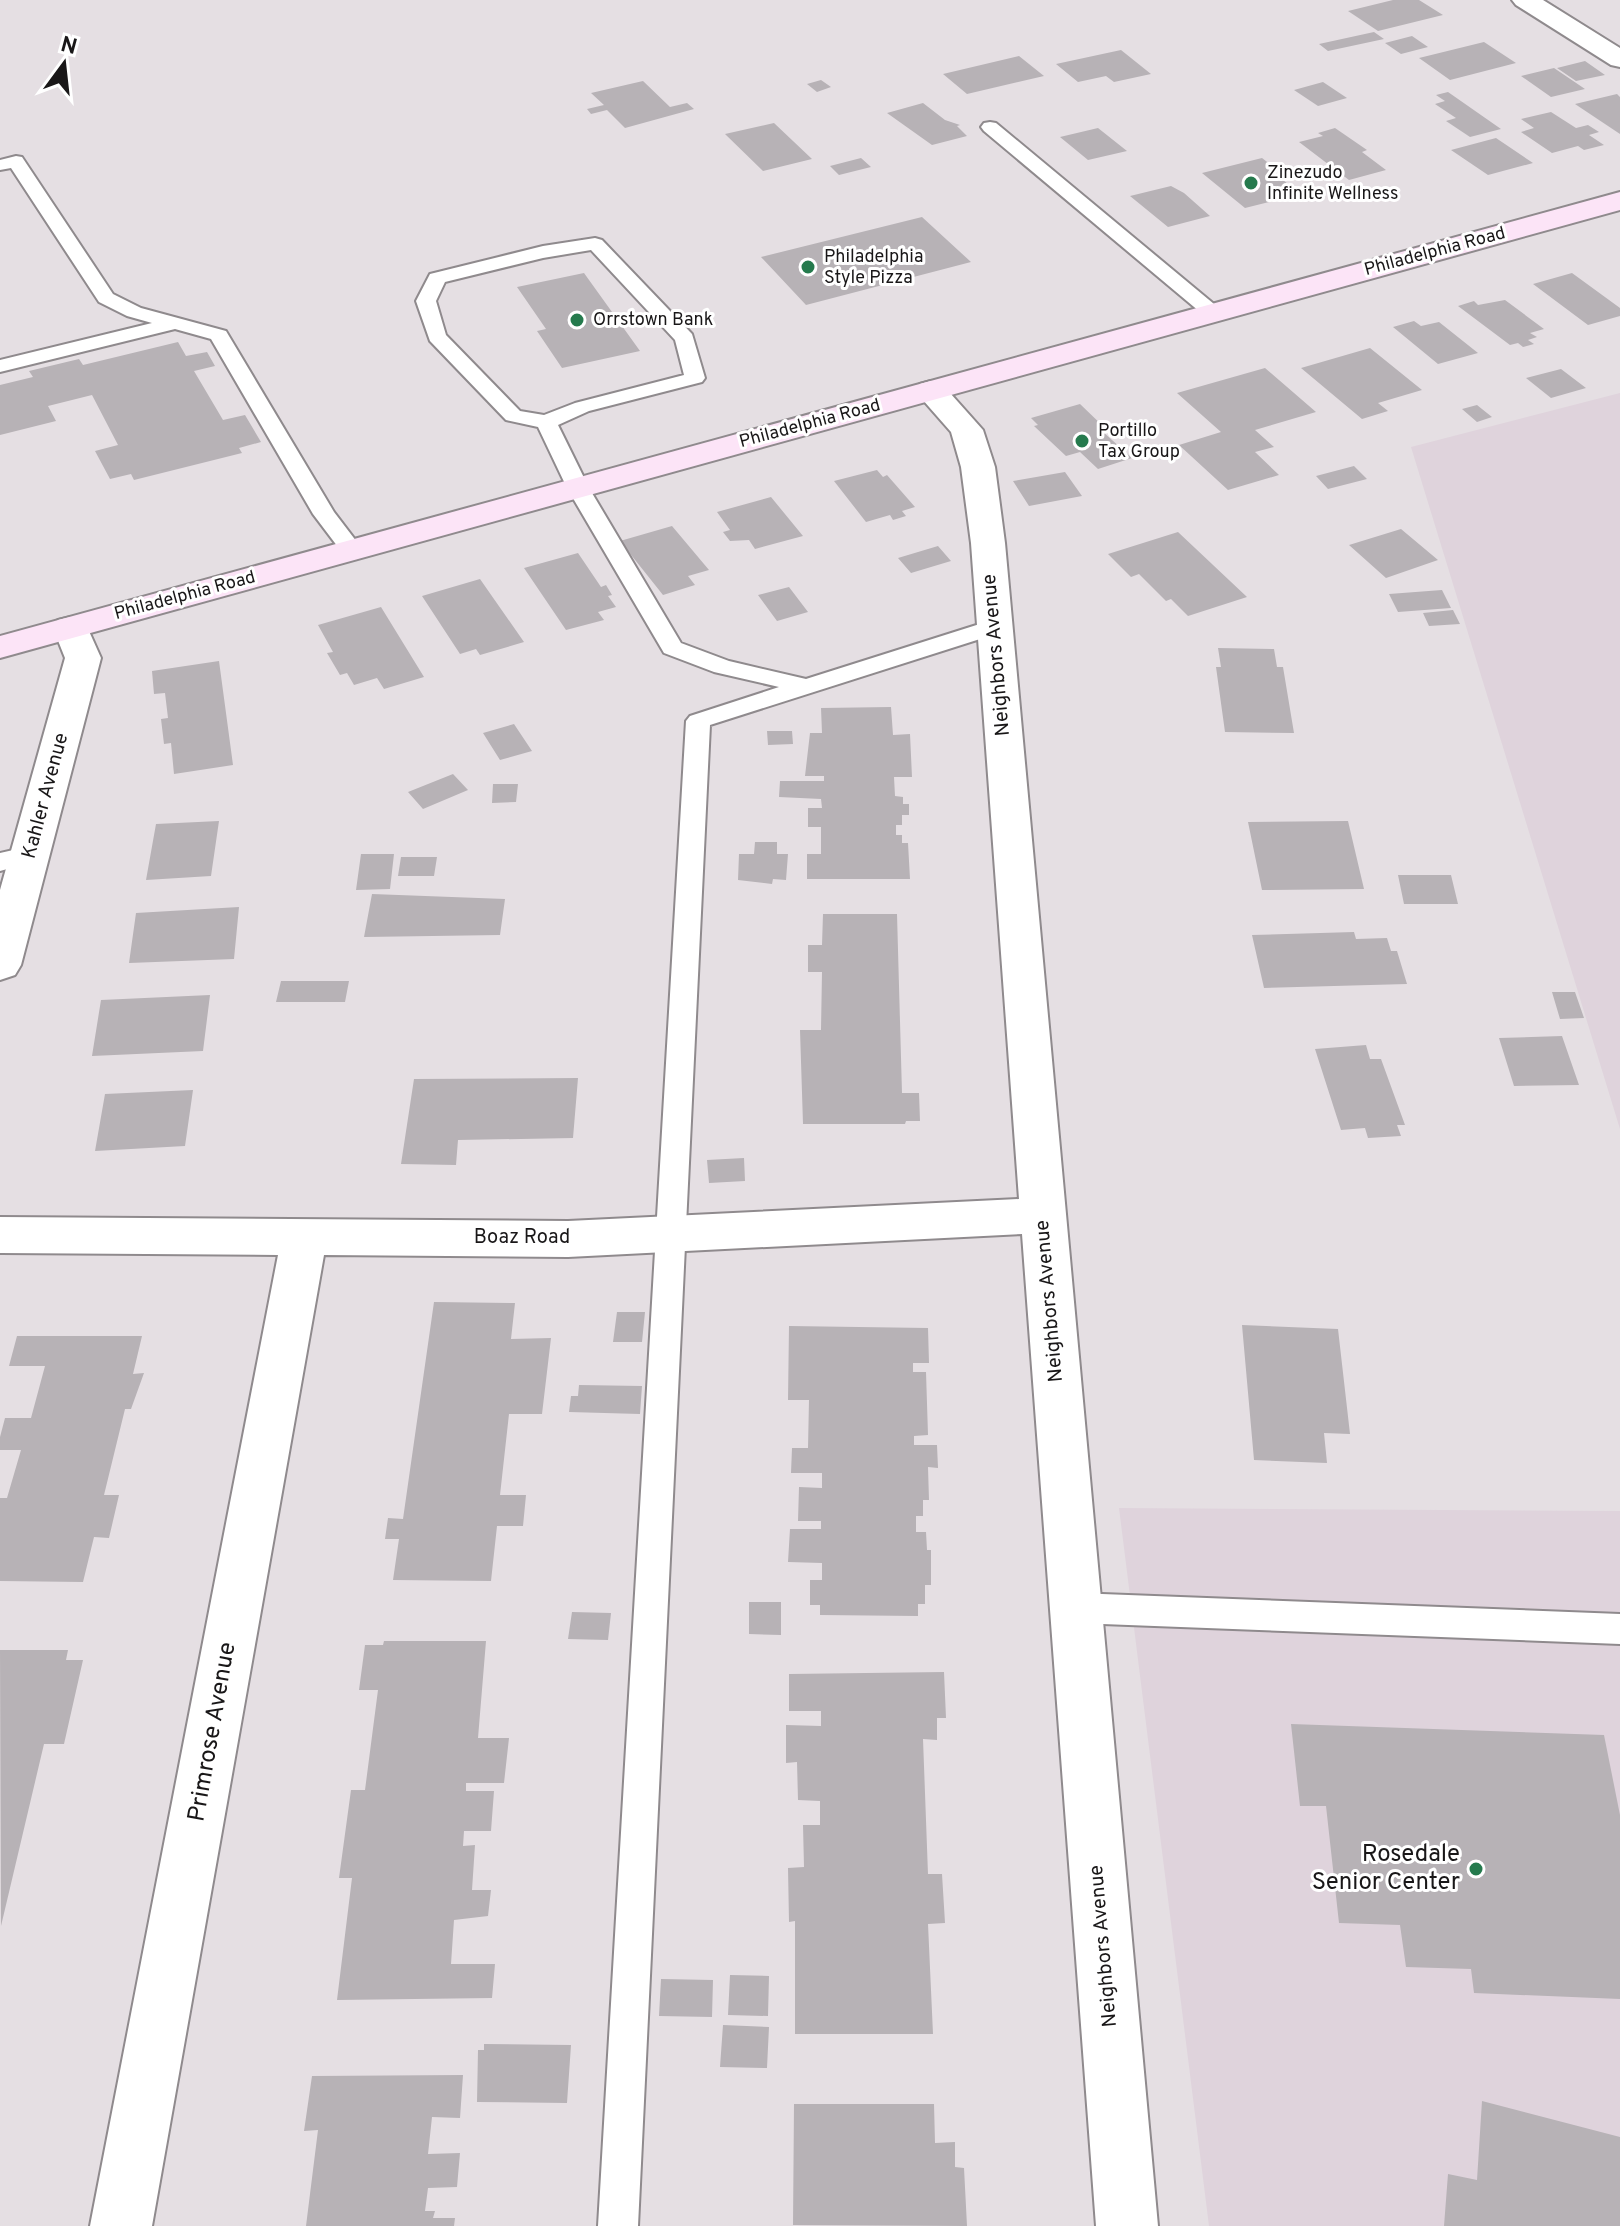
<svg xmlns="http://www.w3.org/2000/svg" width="1620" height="2226" font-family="Overpass,sans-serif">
	<rect width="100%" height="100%" fill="#e5dfe3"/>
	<path fill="#dfd3dc" d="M1620 393V1129L1411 447Z
		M1119 1508 1620 1511V2226H1209Z"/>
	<path fill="#b7b2b6" d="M1393 0H1419L1443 15 1378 31 1348 11Z
		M1374 32 1384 39 1328 51 1319 44Z
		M1412 36 1428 47 1401 54 1385 43Z
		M1484 42 1516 63 1450 80 1419 58Z
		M1121 50 1151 74 1114 82 1106 76 1078 82 1056 64Z
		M1019 56 1044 76 967 94 943 74Z
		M1585 61 1605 75 1576 81 1557 68Z
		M1554 68 1585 89 1551 97 1521 76Z
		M821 80 831 87 817 92 807 84Z
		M643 81 670 107 687 103 694 109 625 128 607 110 591 114 587 109 604 105 591 93Z
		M1323 82 1347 98 1318 106 1294 90Z
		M1448 92 1501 129 1470 137 1446 121 1456 118 1435 104 1445 101 1436 95Z
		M1617 94 1620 97V134L1575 104Z
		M923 103 945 120 960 125 957 126 967 136 932 145 887 113Z
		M1551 112 1576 128 1588 125 1599 132 1589 135 1604 145 1584 150 1578 146 1552 153 1521 132 1534 128 1521 119Z
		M774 123 812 159 763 171 725 134Z
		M1098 128 1127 151 1088 160 1060 137Z
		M1335 128 1367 150 1362 152 1386 170 1349 180 1299 142 1323 136 1318 133Z
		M1496 138 1533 163 1488 175 1451 150Z
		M861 158 871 167 839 175 830 166Z
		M1262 158 1271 165 1266 167 1301 194 1245 208 1202 173Z
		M1171 186 1184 193 1210 216 1168 227 1130 196Z
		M922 217 971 262 806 305 761 257Z
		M584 273 640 351 562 368 537 331 546 329 517 287Z
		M1572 273 1620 308V316L1588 325 1533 284Z
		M1505 300 1544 329 1530 333 1537 337 1528 340 1534 344 1523 347 1518 343 1510 345 1458 306 1474 301 1478 305Z
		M1414 321 1421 326 1439 322 1478 353 1438 364 1393 327Z
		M178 342 186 356 207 352 215 366 194 371 223 420 245 415 261 442 239 448 242 453 134 480 131 474 110 479 95 451 118 445 92 395 48 406 56 421 0 435V385L33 377 29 371 79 359 83 365Z
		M1370 348 1422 390 1378 403 1388 411 1362 419 1301 368Z
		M1265 368 1316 412 1255 430 1274 447 1255 452 1279 475 1228 490 1179 445 1221 432 1177 393Z
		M1561 369 1586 388 1551 398 1526 378Z
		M1080 404 1106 429 1102 431 1132 458 1098 469 1080 452 1066 456 1034 426 1038 425 1031 418Z
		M1477 405 1492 417 1477 422 1462 409Z
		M1354 466 1367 479 1328 489 1316 476Z
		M877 470 883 477 887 475 915 507 902 511 906 516 893 520 890 515 866 522 834 481Z
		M1065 472 1082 496 1029 506 1013 481Z
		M771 497 803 536 755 549 749 540 730 541 723 532 730 530 717 512Z
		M672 526 709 570 688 576 695 585 663 595 620 541Z
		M1401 529 1438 560 1386 578 1349 545Z
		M1178 532 1247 597 1188 616 1171 599 1166 601 1139 574 1131 577 1108 554Z
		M938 546 951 561 911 573 898 558Z
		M578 553 601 587 606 585 612 595 608 596 616 607 598 612 604 620 566 630 524 568Z
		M480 579 524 642 480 655 476 649 460 654 422 596Z
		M789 587 808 612 777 621 758 595Z
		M1442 590 1451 608 1398 612 1389 594Z
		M381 607 424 677 384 689 377 678 354 685 347 673 340 675 327 653 333 652 318 625Z
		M1453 610 1460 624 1429 626 1423 613Z
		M1218 648 1274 649 1277 667H1283L1294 733 1225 732 1216 667H1221Z
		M219 661 233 765 174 774 171 743 164 744 161 719 168 718 165 693 154 694 152 671Z
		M891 707 893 735 910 734 912 777H894L895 796 903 797V804H909V815H902V825H896V835H902V843H908L910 879H807V854H821V827H808V808H822L821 799 779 797 780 781H824V776H805L810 733H822L821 708Z
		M514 724 532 751 500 760 483 733Z
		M767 731H792L793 744 768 745Z
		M453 774 468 790 423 809 408 792Z
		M493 784H518L516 802 492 803Z
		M219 821 211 876 146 880 156 824Z
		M1348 821 1364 889 1262 890 1248 822Z
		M755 842H777V854H788L786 880 773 879 772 884 738 880 739 854H754Z
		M361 854H394L390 889 356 890Z
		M401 857H437L434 876H398Z
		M1398 875H1451L1458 904H1404Z
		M372 894 505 899 500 935 364 937Z
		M239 907 234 959 129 963 136 913Z
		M823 914H897L902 1093H919L920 1121H906L905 1124H803L800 1030H821L822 972H808V945H822Z
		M1354 932 1356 939 1387 938 1391 951H1397L1407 984 1264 988 1252 935Z
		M281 981H349L345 1002H276Z
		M1552 992H1575L1584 1018 1560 1019Z
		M210 995 203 1051 92 1056 101 1000Z
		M1562 1036 1579 1085 1514 1086 1499 1038Z
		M1366 1045 1370 1059H1381L1405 1125H1397L1401 1136 1368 1138 1365 1128 1341 1130 1315 1049Z
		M578 1078 573 1138 458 1140 456 1165 401 1164 414 1079Z
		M193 1090 185 1146 95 1151 105 1094Z
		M744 1158 745 1181 709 1183 707 1160Z
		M434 1302 515 1303 511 1339 551 1338 542 1414H509L500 1495H526L523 1526H497L491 1581 393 1580 399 1539H385L388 1518 403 1519Z
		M617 1312H645L642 1342H613Z
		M1242 1325 1338 1329 1350 1434 1324 1433 1327 1463 1254 1460Z
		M789 1326 928 1328 929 1363H913V1372H926L928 1435 914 1436V1445H937L938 1468 928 1467 929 1500H923V1516H916V1532H926L927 1550H931V1585H925V1604H918V1616L820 1615V1605H810V1580H822V1563L788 1562 790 1529H821V1521H798L799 1487 822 1488V1473H791L792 1448H808L809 1400H788Z
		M17 1336H142L133 1374 144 1373 131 1409H125L104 1495H119L109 1538 94 1537 83 1582 0 1581V1498H7L21 1450H0V1437L5 1418H31L45 1366H9Z
		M579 1385 642 1386 640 1414 569 1412 571 1396H578Z
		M749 1602H781V1635L749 1634Z
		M572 1612 611 1613 608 1640 568 1639Z
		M384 1641H486L478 1738H509L504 1783H466V1791H494L491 1831H464L463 1846 475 1845 472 1890H491L488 1916 454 1920 451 1964H495L492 1998 337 2000 352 1878H339L351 1790H365L378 1690H359L365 1645H383Z
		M0 1650H68L66 1660H83L64 1744H44L1 1926Z
		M944 1672 946 1718H937V1740L923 1739 928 1874H942L945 1923 928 1924 933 2034H795V1921L789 1922 788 1868 804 1867 803 1825H820V1801L798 1800 797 1762 786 1763V1725L821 1726V1711H789V1674Z
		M1291 1724 1604 1735 1620 1815V1999L1474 1993 1471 1969 1406 1967 1400 1925 1339 1923 1326 1806H1300Z
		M730 1975 769 1976 768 2016 728 2015Z
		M661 1979 713 1980 712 2017 659 2016Z
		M723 2025 769 2027 767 2068 720 2067Z
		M484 2044 571 2045 567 2103 477 2102 478 2050H484Z
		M463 2075 460 2118 432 2117 428 2154 460 2153 457 2187 428 2188 425 2211H435L433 2218H455L454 2226H306L318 2130 304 2131 312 2076Z
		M1482 2101 1620 2137V2226H1444L1448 2174 1477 2180Z
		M794 2104H934L935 2143 955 2142V2167L964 2168 967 2226 793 2225Z"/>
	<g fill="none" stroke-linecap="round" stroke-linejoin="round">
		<defs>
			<path id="lane" d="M990 122 996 123 1220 309 1223 313 1220 317H1206L984 131 981 127 984 123Z
				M16 156 22 157 113 294 141 308 226 331 334 512 363 550 360 555H344L313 514 211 339 175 329 0 372V360L152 323 127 316 99 302 11 168 0 170V160Z
				M595 238 602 240 692 334 705 378 702 382 589 411 558 425 589 488 681 643 729 661 806 679 986 622H1002L1005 627 1002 632 710 725 638 2226H598L686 721 690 716 779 687 714 672 664 653 567 488 538 427 506 420 430 341 416 301 430 274 543 246ZM591 250 675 340 684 375 575 403 544 415 520 411 446 335 436 301 445 282 543 258Z
				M31 846 40 848 44 854 40 860 0 871V853Z
				M1076 1593 1620 1614V1644L1076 1623 1064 1618 1059 1608 1064 1598Z"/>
			<path id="street" d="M1512 0H1543L1620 48V67L1611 65 1516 5Z
				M931 381 942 384 983 430 995 467 1005 543 1158 2226H1096L1022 1234 568 1257 324 1255 152 2226H90L278 1255 0 1253V1217L568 1221 1019 1199 971 543 961 467 951 432 915 391 920 384Z
				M71 617 84 620 101 658 21 965 15 975 0 980V890L65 658 53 628 58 620Z"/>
			<path id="secondary" d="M1620 192V210L0 658V636Z"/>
		</defs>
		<use href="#lane" stroke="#8f8a8d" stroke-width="4"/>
		<use href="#street" stroke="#8f8a8d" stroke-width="4"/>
		<use href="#secondary" stroke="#8f8a8d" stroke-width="4"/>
		<use href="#lane" fill="#fff" fill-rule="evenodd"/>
		<use href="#street" fill="#fff" fill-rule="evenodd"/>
		<use href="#secondary" fill="#fce4f7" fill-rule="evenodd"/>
	</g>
	<g fill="#257a4d" stroke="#fff" stroke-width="3">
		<circle cx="1251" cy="183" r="8"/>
		<circle cx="808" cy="267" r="8"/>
		<circle cx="577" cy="320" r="8"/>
		<circle cx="1082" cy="441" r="8"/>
		<circle cx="1476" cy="1869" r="8"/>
	</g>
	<g text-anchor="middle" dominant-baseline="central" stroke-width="6" stroke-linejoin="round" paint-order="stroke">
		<g font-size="18" fill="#191718" stroke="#fff" text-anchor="start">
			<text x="1267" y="173">Zinezudo<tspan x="1267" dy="21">Infinite Wellness</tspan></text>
			<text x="824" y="257">Philadelphia<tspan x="824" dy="21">Style Pizza</tspan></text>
			<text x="593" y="320">Orrstown Bank</text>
			<text x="1098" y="431">Portillo<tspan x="1098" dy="21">Tax Group</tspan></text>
		</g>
		<g font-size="18" fill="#191718" stroke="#fff">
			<text transform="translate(1435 252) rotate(-15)">Philadelphia Road</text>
			<text transform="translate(810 424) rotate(-15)">Philadelphia Road</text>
			<text transform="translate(185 596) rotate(-15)">Philadelphia Road</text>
		</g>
		<g font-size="20" fill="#191718" stroke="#fff">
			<text transform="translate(997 655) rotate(-95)">Neighbors Avenue</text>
			<text transform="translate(46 796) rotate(-75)">Kahler Avenue</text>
			<text x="522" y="1238">Boaz Road</text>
			<text transform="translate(1050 1301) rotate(-95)">Neighbors Avenue</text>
			<text transform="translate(1104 1946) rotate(-95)">Neighbors Avenue</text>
		</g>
		<g font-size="24" fill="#191718" stroke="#fff">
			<text transform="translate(213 1732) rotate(-80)">Primrose Avenue</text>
		</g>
		<g font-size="24" fill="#191718" stroke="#fff" text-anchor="end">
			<text x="1460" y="1855">Rosedale<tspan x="1460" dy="28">Senior Center</tspan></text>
		</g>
	</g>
	<g transform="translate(64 64) rotate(15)" stroke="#ffffff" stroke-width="6" paint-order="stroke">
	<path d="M0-6L14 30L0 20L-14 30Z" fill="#191718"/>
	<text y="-12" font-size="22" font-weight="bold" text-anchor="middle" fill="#191718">N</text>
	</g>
</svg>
